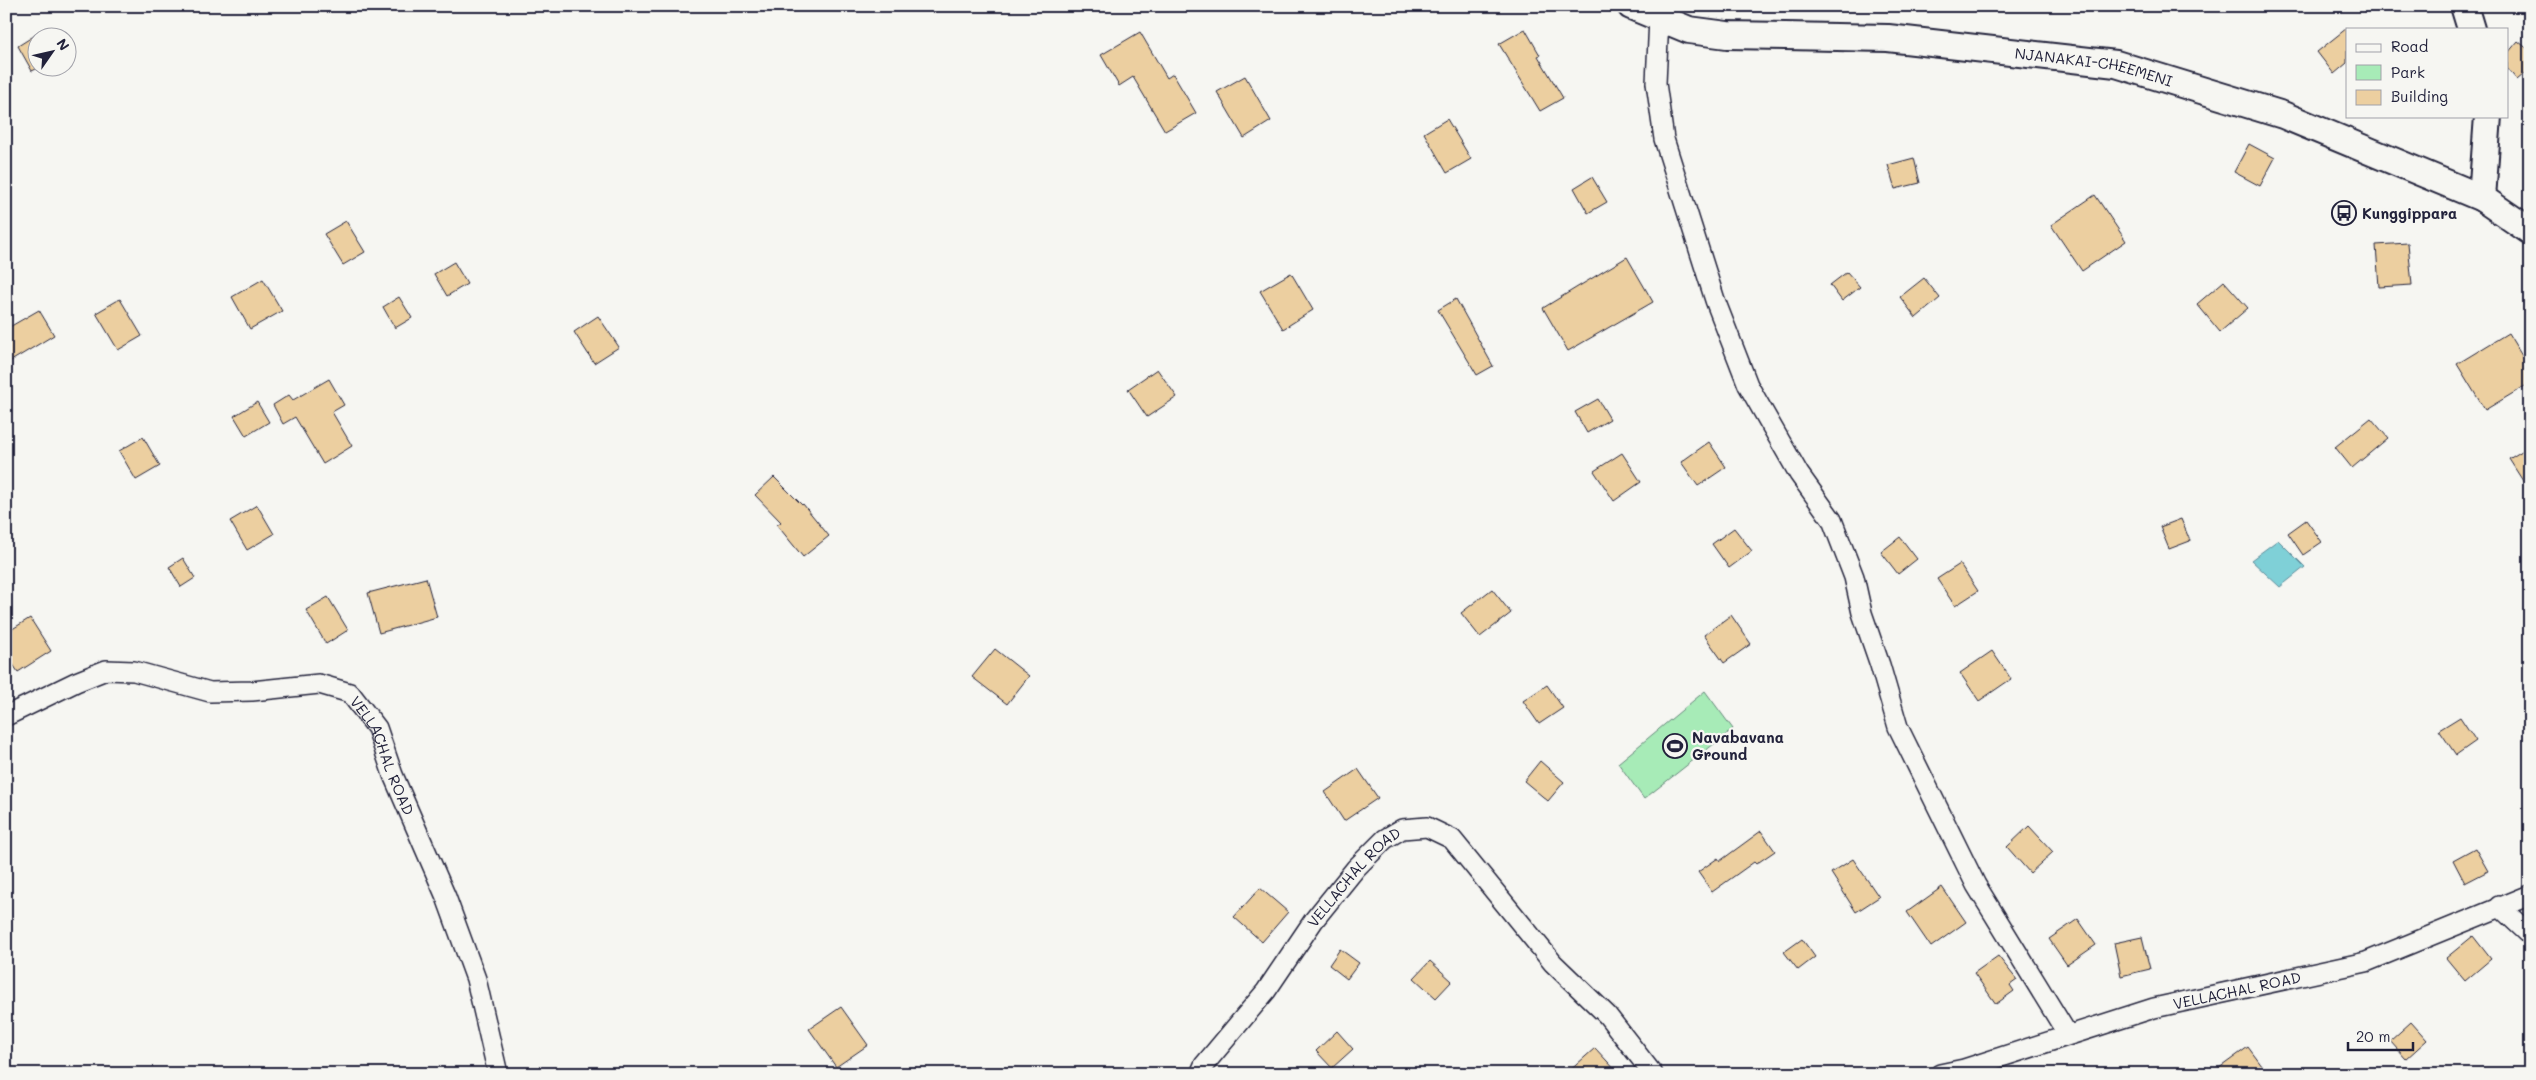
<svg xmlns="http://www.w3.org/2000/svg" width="2536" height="1080" font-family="Mali,sans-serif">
	<rect width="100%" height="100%" fill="#f6f6f2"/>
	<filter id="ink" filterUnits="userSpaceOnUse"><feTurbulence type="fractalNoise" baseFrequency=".02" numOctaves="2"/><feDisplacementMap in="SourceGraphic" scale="10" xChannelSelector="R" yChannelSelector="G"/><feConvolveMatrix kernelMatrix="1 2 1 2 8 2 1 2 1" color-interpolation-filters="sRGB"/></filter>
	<g filter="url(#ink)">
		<path fill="#a7ebb7" stroke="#648679" d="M1705 691 1733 729 1644 799 1618 763Z"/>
		<path fill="#7fd0d7" stroke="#5a8a99" d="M2278 540 2305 567 2280 587 2251 560Z"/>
		<path fill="#eccfa0" stroke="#22223b" d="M48 27 54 38H38V68L32 71 18 46Z
			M2347 28V63L2334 74 2317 52Z
			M1525 29 1540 55 1538 56 1563 98 1540 111 1499 44Z
			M1140 32 1167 78 1173 74 1196 113 1165 131 1133 77 1119 86 1101 55Z
			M2518 41 2530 51V69L2517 80 2507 68V54Z
			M1245 76 1271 121 1244 138 1217 92Z
			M1447 119 1471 159 1447 173 1424 133Z
			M2249 144 2275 158 2260 186 2234 172Z
			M1914 158 1920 183 1895 189 1888 165Z
			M1592 177 1607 202 1588 213 1574 188Z
			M2095 195 2126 241 2082 271 2051 225Z
			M346 221 365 252 343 265 324 234Z
			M2408 243 2412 285 2379 287 2376 245Z
			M1627 257 1653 302 1568 351 1543 308Z
			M454 262 467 284 447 296 434 274Z
			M1847 272 1860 287 1842 301 1830 285Z
			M1291 273 1313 310 1283 329 1260 291Z
			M1924 278 1940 298 1916 318 1900 297Z
			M263 279 282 311 250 329 232 297Z
			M2224 281 2248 308 2220 332 2197 304Z
			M399 297 412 318 395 328 383 307Z
			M120 299 142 336 118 350 96 313Z
			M1456 299 1493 366 1477 375 1438 310Z
			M39 310 54 335 6 364V329Z
			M598 316 619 347 594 363 574 332Z
			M2508 333 2530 369V383L2485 410 2457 364Z
			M1157 369 1177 397 1147 417 1128 389Z
			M329 379 344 405 332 412 352 446 323 464 295 417 283 424 273 405 289 395 293 400Z
			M1598 399 1610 419 1587 433 1575 412Z
			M257 402 269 422 246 436 234 416Z
			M2371 418 2388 438 2352 468 2335 447Z
			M143 437 160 466 136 480 119 451Z
			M1709 442 1726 467 1698 486 1681 462Z
			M2530 446V492L2509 459Z
			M1622 453 1641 482 1614 501 1594 471Z
			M774 477 802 505 803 504 829 536 803 557 777 525 781 522 755 495Z
			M257 505 274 534 247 550 230 521Z
			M2181 519 2190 541 2169 549 2160 527Z
			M2306 520 2322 542 2303 555 2288 533Z
			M1734 528 1752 551 1729 568 1712 544Z
			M1900 537 1917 559 1898 574 1881 552Z
			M183 558 195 578 181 587 169 567Z
			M1960 564 1978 591 1955 606 1937 579Z
			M426 578 437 617 379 633 368 593Z
			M1492 589 1511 613 1480 637 1461 613Z
			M328 597 348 630 326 644 306 610Z
			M1731 615 1751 644 1724 663 1704 635Z
			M30 618 51 651 18 672 6 654V633Z
			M995 649 1029 676 1007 704 972 677Z
			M1992 651 2011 679 1979 701 1960 673Z
			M1547 685 1563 708 1539 724 1523 701Z
			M2460 717 2476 741 2456 755 2439 730Z
			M1540 761 1564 782 1548 801 1524 781Z
			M1358 769 1378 798 1344 821 1325 792Z
			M2029 826 2053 852 2030 873 2007 847Z
			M1761 831 1775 851 1756 864 1754 862 1712 892 1698 872 1718 858 1720 861Z
			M2475 848 2488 871 2465 883 2453 860Z
			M1853 859 1879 897 1856 912 1831 873Z
			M1942 887 1966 922 1931 947 1907 912Z
			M1260 888 1288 912 1262 942 1234 917Z
			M2078 919 2096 945 2067 965 2049 939Z
			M2473 936 2491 959 2465 981 2446 958Z
			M2142 937 2150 969 2121 976 2114 943Z
			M1802 939 1815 957 1798 970 1784 952Z
			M1340 949 1359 963 1347 979 1329 965Z
			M1998 956 2017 980 2010 985 2014 991 1996 1004 1974 973Z
			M1430 961 1452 981 1436 998 1414 978Z
			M841 1007 868 1045 836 1067 809 1029Z
			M2411 1022 2427 1040 2406 1059 2390 1041Z
			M1337 1031 1353 1049 1332 1068 1316 1051Z
			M2248 1047 2268 1074H2211Z
			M1595 1048 1619 1074H1566Z"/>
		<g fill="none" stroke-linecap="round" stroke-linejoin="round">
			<defs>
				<g id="street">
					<path d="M1659 18 1656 83 1664 139 1715 300 1748 385 1799 474 1832 520 1854 577 1862 613 1880 665 1898 727 1976 885 2068 1035"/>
					<path id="s1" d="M6 716 76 682 106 670 134 671 210 692 252 691 319 684 350 693 377 728 393 775 446 897 476 979 498 1074"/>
					<path d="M2499 906 2530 935"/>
					<path id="s2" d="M1200 1074 1204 1065 1266 991 1314 920 1356 868 1385 839 1402 829 1427 827 1452 839 1553 963 1607 1015 1653 1074"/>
					<path id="s3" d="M1940 1074 1964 1069 2154 1008 2366 962 2530 895"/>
				</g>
				<g id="secondary">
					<path id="s4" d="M1631 6 1689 30 1727 35 1888 38 2116 64 2283 115 2482 198 2530 231"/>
					<path d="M2464 6 2471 29"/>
					<path d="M2482 198 2488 116"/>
				</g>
			</defs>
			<use href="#street" stroke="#22223b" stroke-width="22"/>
			<use href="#secondary" stroke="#22223b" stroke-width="30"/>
			<use href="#street" stroke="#f6f6f2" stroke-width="19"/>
			<use href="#secondary" stroke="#f6f6f2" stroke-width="26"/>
		</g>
	</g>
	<defs>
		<symbol id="bus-ring" viewBox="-11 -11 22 22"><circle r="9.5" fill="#f6f6f2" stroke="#22223b" stroke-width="1.5"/><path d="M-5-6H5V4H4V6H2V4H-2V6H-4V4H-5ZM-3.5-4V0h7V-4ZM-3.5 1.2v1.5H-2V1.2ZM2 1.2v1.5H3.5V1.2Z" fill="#22223b"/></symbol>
		<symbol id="stadium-ring" viewBox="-11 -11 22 22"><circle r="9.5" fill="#f6f6f2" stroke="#22223b" stroke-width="1.5"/><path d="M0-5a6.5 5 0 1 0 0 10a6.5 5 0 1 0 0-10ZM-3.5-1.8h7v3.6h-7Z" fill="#22223b"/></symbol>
	</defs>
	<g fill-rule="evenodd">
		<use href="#bus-ring" x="2330" y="199" width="28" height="28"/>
		<use href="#stadium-ring" x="1661" y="732" width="28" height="28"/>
	</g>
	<g text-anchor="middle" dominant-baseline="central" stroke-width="4.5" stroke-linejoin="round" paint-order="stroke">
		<g font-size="15" fill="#22223b" stroke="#f6f6f2">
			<text stroke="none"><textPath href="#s4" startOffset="470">NJANAKAI-CHEEMENI</textPath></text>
			<text stroke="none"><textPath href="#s1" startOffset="430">VELLACHAL ROAD</textPath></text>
			<text stroke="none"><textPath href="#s2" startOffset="251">VELLACHAL ROAD</textPath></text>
			<text stroke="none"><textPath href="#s3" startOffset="309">VELLACHAL ROAD</textPath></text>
		</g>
		<g font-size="15" font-weight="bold" fill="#22223b" stroke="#f6f6f2" text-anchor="start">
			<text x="2362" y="213">Kunggippara</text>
			<text x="1692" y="737">Navabavana<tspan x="1692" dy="17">Ground</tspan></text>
		</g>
	</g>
	<rect width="2536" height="1080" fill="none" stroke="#f6f6f2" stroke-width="25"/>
	<rect x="12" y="12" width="2511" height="1055" fill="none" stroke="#22223b" stroke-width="2" filter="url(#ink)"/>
	<rect x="2346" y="28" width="162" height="90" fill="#f6f6f2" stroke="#a1a1a9"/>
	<rect x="2356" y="44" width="25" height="8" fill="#f6f6f2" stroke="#a1a1a9"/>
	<text x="2391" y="52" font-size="15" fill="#22223b">Road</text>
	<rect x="2356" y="65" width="25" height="15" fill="#a7ebb7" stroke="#a1a1a9"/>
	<text x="2391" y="78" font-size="15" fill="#22223b">Park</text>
	<rect x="2356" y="90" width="25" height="15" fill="#eccfa0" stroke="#a1a1a9"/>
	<text x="2391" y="102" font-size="15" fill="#22223b">Building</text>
	<g transform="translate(52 52) rotate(56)"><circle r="24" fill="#f6f6f2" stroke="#a1a1a9"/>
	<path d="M0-4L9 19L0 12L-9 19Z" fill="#22223b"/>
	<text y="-8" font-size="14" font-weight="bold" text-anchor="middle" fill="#22223b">N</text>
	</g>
	<path d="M2348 1042v8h65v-8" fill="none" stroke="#22223b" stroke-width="2.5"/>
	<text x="2356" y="1042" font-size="15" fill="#22223b" stroke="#f6f6f2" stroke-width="4" paint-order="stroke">20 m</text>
</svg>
